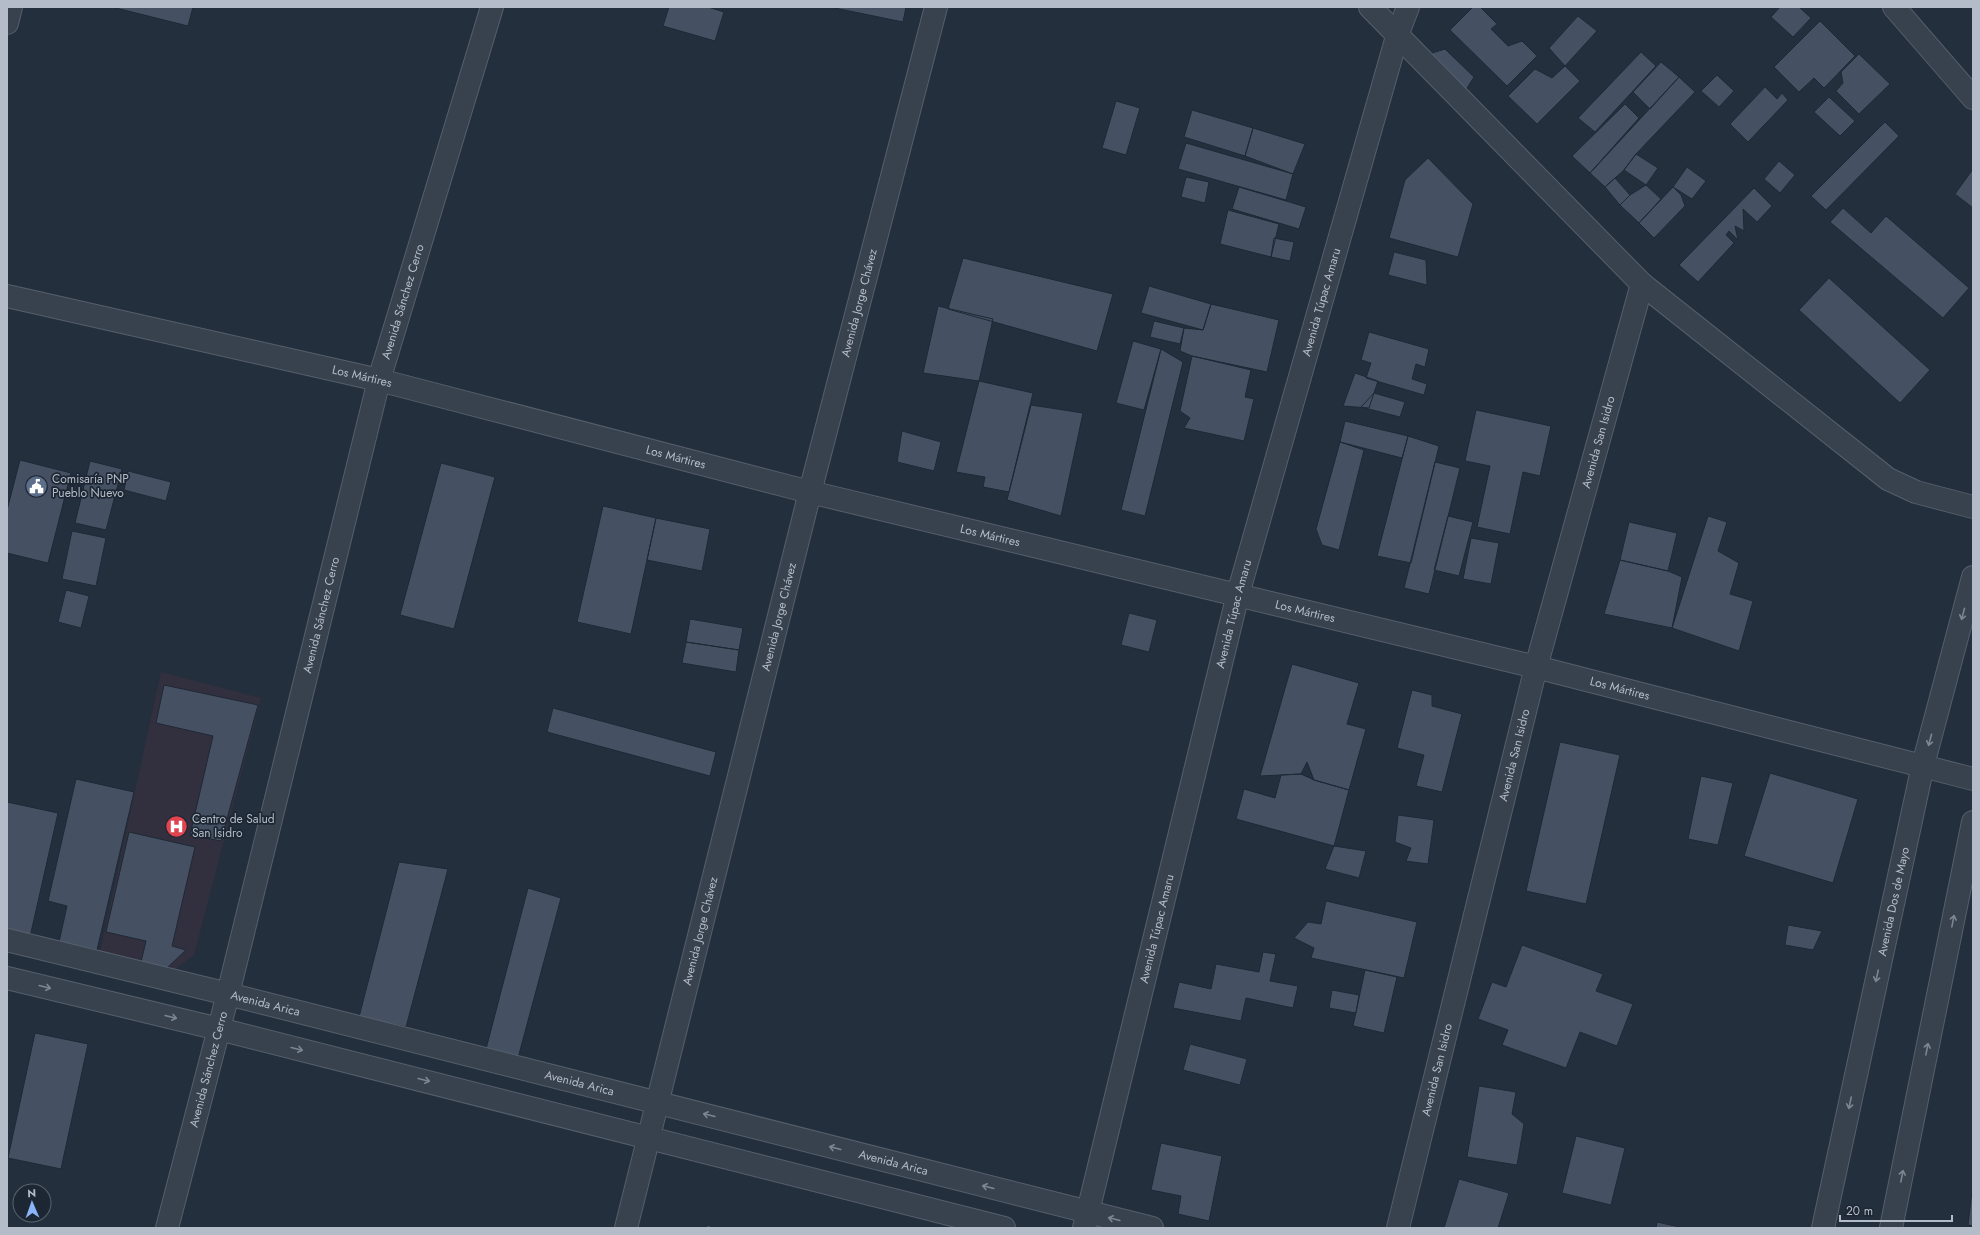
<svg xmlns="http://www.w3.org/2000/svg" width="1980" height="1235" font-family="Jost,sans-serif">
	<rect width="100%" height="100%" fill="#242f3e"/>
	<path fill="#32303f" d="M161 672 261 698 194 955 170 973 99 956Z"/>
	<path fill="#455162" stroke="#1f2835" d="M112 7H193L188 26Z
		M669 7H708L724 12 715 41 663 26Z
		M830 7H906L903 22Z
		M1473 7H1480L1497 24 1491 29 1508 46 1522 41 1537 56 1507 86 1450 30Z
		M1780 7H1799L1811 18 1793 37 1771 17Z
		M1578 16 1597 31 1565 66 1549 48Z
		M1820 21 1855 56 1824 88 1814 78 1799 92 1774 67Z
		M1445 49 1474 77 1464 93 1426 55Z
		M1641 52 1656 66 1595 132 1578 118Z
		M1859 54 1890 84 1859 114 1836 91 1843 83 1841 72Z
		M1661 62 1679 77 1650 109 1633 92Z
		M1565 66 1580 81 1537 124 1508 96 1535 69 1552 78Z
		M1717 75 1734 91 1719 107 1701 91Z
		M1679 77 1695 92 1636 154 1624 170 1605 187 1590 173Z
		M1765 87 1777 99 1782 93 1788 100 1748 142 1730 124Z
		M1829 97 1855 121 1840 136 1814 112Z
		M1116 101 1140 108 1126 155 1102 148Z
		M1625 104 1639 118 1590 173 1572 156Z
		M1192 110 1253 128 1245 156 1184 137Z
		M1885 122 1899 136 1826 210 1811 196Z
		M1253 128 1305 144 1293 174 1245 156Z
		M1186 143 1293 174 1286 200 1178 169Z
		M1636 154 1658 168 1646 185 1624 170Z
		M1428 158 1473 204 1458 257 1389 238 1405 180Z
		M1779 161 1795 175 1780 193 1764 179Z
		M1687 167 1706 181 1692 199 1673 187Z
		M1973 169V208L1955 194Z
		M1186 177 1209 182 1205 203 1181 197Z
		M1615 178 1630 195 1620 205 1605 187Z
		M1646 185 1661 199 1639 223 1620 205 1630 195Z
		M1239 187 1306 207 1299 229 1232 209Z
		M1673 187 1681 195 1685 206 1654 238 1639 223Z
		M1754 188 1772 206 1757 222 1743 209 1744 231 1735 226 1738 240 1729 231 1726 235 1734 243 1698 282 1679 265Z
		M1843 208 1871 233 1886 216 1969 288 1943 318 1830 222Z
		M1228 210 1279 224 1271 257 1220 244Z
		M1274 238 1294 242 1290 261 1271 257Z
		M1394 252 1426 260 1427 285 1388 275Z
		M963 258 1113 294 1097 351 948 309Z
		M1829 278 1930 370 1900 403 1799 310Z
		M1149 286 1211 304 1203 330 1141 313Z
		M1211 304 1279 320 1267 372 1192 356 1180 351 1184 328 1203 330Z
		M938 306 993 319 979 381 923 373Z
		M1154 321 1184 328 1180 344 1150 337Z
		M1369 332 1429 349 1425 367 1416 364 1412 379 1427 384 1424 395 1366 378 1371 363 1361 360Z
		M1133 341 1161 349 1144 410 1116 403Z
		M1161 349 1183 362 1145 516 1121 510Z
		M1192 356 1251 370 1245 397 1254 399 1244 441 1184 428 1190 418 1180 411Z
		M1355 373 1378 381 1369 408 1343 406Z
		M979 381 1033 393 1009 492 983 487 985 477 956 472Z
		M1374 393 1405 402 1400 417 1361 407Z
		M1031 405 1083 413 1061 516 1007 500Z
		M1476 410 1551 426 1540 476 1523 472 1510 534 1477 527 1490 466 1465 461Z
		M1345 421 1408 436 1402 458 1340 442Z
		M902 431 941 442 934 471 897 462Z
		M1408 436 1439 446 1411 563 1377 556Z
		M1340 442 1364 450 1339 550 1322 545 1316 529Z
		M20 460 71 473 48 563 7 553V510Z
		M90 461 122 469 106 530 75 523Z
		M1435 462 1460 468 1429 594 1404 588Z
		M441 463 495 477 454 629 400 615Z
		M128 471 171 482 166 501 124 490Z
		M603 506 656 518 631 634 577 622Z
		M1448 516 1473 522 1459 576 1434 570Z
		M1708 516 1727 522 1718 551 1739 563 1730 594 1753 601 1739 651 1672 628Z
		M656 518 710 529 702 571 647 560Z
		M1629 522 1677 533 1668 571 1620 560Z
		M72 531 106 538 96 586 62 579Z
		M1471 538 1499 543 1491 584 1463 579Z
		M1620 560 1668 571 1682 577 1672 628 1604 614Z
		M66 590 89 596 81 628 58 622Z
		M1129 613 1157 620 1149 652 1121 645Z
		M690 619 743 628 739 650 686 642Z
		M686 642 739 650 736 672 682 663Z
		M1292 664 1359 683 1347 724 1366 729 1349 790 1314 780 1307 762 1301 774 1260 776Z
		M164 685 258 705 221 841 190 835 213 736 156 723Z
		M1412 690 1432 695V706L1462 714 1442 792 1416 786 1424 755 1397 748Z
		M553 708 716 752 710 776 547 732Z
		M1560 742 1620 755 1586 904 1526 891Z
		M1770 773 1858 799 1833 883 1744 856Z
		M1301 774 1314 780 1349 790 1334 846 1236 819 1244 789 1275 798 1281 775Z
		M1701 776 1733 783 1718 845 1688 839Z
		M76 779 134 792 97 950 59 942 67 906 48 901Z
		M7 802 58 813 30 937 7 932Z
		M1398 815 1434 820 1428 864 1406 861 1411 848 1395 842Z
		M129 832 195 847 172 946 186 950 167 968 141 962 146 941 106 932Z
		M1334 846 1366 851 1359 878 1325 869Z
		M399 862 448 869 406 1027 359 1017Z
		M528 888 561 898 518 1058 486 1049Z
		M1326 901 1417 922 1404 978 1311 958 1314 948 1294 938 1308 922 1321 924Z
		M1788 925 1822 931 1813 950 1785 945Z
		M1522 945 1603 974 1596 991 1633 1004 1617 1046 1580 1032 1566 1068 1502 1045 1508 1030 1478 1019 1492 982 1506 987Z
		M1263 952 1276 954 1270 981 1298 986 1293 1008 1246 998 1241 1021 1173 1008 1179 982 1211 989 1216 964 1259 972Z
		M1365 970 1397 977 1384 1033 1353 1026Z
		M1332 990 1359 995 1356 1013 1329 1008Z
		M35 1033 88 1044 61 1169 8 1158Z
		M1190 1044 1247 1059 1240 1085 1183 1070Z
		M1479 1086 1516 1092 1512 1114 1524 1124 1517 1165 1467 1157Z
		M1576 1136 1625 1148 1611 1205 1562 1193Z
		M1161 1143 1222 1156 1209 1221 1178 1214 1181 1196 1151 1190Z
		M1459 1179 1509 1193 1498 1228H1444Z
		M1972 1191H1973V1226L1968 1225Z
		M1657 1222 1684 1228H1656Z
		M707 1225 717 1228H706Z"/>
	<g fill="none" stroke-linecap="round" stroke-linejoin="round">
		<defs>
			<g id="minor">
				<path d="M1370 7 1642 284 1888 479 1916 492 1973 507"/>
				<path d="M1894 7 1973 98"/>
				<path d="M7 23 11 7"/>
				<path id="s1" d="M7 296 379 380 810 492 1536 667 1973 779"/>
				<path id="s2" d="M167 1228 228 994 379 380 492 7"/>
				<path id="s3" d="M626 1228 810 492 936 7"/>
				<path id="s4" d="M1084 1228 1238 594 1398 33 1408 7"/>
				<path id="s5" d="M1398 1228 1536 667 1642 284"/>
				<path id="s6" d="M1823 1228 1923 765 1973 577"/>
				<path d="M1891 1228 1973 822"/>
			</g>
			<g id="tertiary">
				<path id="s7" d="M7 940 228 994 1152 1228"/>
				<path d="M7 978 219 1029 1004 1228"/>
			</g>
		</defs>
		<use href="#minor" stroke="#565f6c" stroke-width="24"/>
		<use href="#tertiary" stroke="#565f6c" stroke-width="24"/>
		<use href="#minor" stroke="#38414e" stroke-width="22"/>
		<use href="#tertiary" stroke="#38414e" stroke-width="22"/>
	</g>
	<defs><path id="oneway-shaft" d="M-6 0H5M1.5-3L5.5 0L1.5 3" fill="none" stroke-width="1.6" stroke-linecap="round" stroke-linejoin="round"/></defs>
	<g stroke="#7c8592">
		<use href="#oneway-shaft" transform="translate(1963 614) rotate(105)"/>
		<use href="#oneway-shaft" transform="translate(1930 740) rotate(105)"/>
		<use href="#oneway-shaft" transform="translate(1953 921) rotate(-79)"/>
		<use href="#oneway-shaft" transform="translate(1877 976) rotate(102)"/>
		<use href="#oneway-shaft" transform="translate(45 987) rotate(14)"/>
		<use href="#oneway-shaft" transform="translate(171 1017) rotate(14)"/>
		<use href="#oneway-shaft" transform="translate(297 1049) rotate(14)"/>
		<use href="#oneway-shaft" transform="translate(1927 1049) rotate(-79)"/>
		<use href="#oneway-shaft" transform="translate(424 1080) rotate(14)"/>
		<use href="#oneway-shaft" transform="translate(1850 1103) rotate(102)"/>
		<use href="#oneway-shaft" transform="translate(709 1115) rotate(-166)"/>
		<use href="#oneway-shaft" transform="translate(835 1148) rotate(-166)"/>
		<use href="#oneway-shaft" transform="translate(1902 1176) rotate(-79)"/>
		<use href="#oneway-shaft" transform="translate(988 1187) rotate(-166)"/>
		<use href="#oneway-shaft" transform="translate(1114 1219) rotate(-166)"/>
	</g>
	<defs>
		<symbol id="civic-disc" viewBox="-11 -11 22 22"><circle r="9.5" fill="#5c6f8a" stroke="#1d2633"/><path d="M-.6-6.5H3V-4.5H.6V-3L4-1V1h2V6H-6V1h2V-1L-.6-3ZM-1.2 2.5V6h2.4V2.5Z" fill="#fff"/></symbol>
		<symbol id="hospital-disc" viewBox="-11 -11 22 22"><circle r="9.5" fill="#e0444e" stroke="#1d2633"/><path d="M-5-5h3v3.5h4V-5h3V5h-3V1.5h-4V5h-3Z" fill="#fff"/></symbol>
	</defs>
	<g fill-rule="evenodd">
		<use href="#civic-disc" x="24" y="474" width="25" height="25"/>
		<use href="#hospital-disc" x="164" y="814" width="25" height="25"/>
	</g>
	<g text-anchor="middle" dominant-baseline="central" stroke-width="3.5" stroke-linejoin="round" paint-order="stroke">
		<g font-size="12" fill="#b4bcc9" stroke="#1d2633">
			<text stroke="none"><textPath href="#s2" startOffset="956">Avenida Sánchez Cerro</textPath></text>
			<text stroke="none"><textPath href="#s4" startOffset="956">Avenida Túpac Amaru</textPath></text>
			<text stroke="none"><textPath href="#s3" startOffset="954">Avenida Jorge Chávez</textPath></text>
			<text stroke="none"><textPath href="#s1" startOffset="364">Los Mártires</textPath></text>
			<text stroke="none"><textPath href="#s5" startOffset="811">Avenida San Isidro</textPath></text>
			<text stroke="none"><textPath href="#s1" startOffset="688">Los Mártires</textPath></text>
			<text stroke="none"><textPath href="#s1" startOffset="1012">Los Mártires</textPath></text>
			<text stroke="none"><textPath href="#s1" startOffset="1336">Los Mártires</textPath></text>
			<text stroke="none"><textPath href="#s4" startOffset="632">Avenida Túpac Amaru</textPath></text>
			<text stroke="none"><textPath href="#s2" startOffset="632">Avenida Sánchez Cerro</textPath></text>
			<text stroke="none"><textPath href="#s3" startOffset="630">Avenida Jorge Chávez</textPath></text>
			<text stroke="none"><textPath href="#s1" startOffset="1660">Los Mártires</textPath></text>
			<text stroke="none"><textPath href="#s5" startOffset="487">Avenida San Isidro</textPath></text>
			<text stroke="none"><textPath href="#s6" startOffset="334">Avenida Dos de Mayo</textPath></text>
			<text stroke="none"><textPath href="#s4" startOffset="308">Avenida Túpac Amaru</textPath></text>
			<text stroke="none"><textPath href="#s3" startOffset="306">Avenida Jorge Chávez</textPath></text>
			<text stroke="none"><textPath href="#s7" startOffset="266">Avenida Arica</textPath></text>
			<text stroke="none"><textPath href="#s2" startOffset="164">Avenida Sánchez Cerro</textPath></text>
			<text stroke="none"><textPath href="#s5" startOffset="163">Avenida San Isidro</textPath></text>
			<text stroke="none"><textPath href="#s7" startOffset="590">Avenida Arica</textPath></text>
			<text stroke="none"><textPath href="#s7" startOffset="914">Avenida Arica</textPath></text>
		</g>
		<g font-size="12" fill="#b4bcc9" stroke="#1d2633" text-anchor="start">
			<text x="52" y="479">Comisaría PNP<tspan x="52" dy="14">Pueblo Nuevo</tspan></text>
			<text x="192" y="819">Centro de Salud<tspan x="192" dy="14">San Isidro</tspan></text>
		</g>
	</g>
	<rect width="1980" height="1235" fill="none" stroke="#b4bcc9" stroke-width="16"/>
	<g transform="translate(32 1203) rotate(358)"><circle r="19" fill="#1d2633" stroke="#59626f"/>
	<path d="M0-3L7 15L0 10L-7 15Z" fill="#8ab4f8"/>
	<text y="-6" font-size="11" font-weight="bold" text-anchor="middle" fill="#b4bcc9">N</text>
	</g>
	<path d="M1840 1215v6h112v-6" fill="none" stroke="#b4bcc9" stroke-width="2"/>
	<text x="1846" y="1215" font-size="12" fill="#b4bcc9" stroke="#1d2633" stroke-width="3" paint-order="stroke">20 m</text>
</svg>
